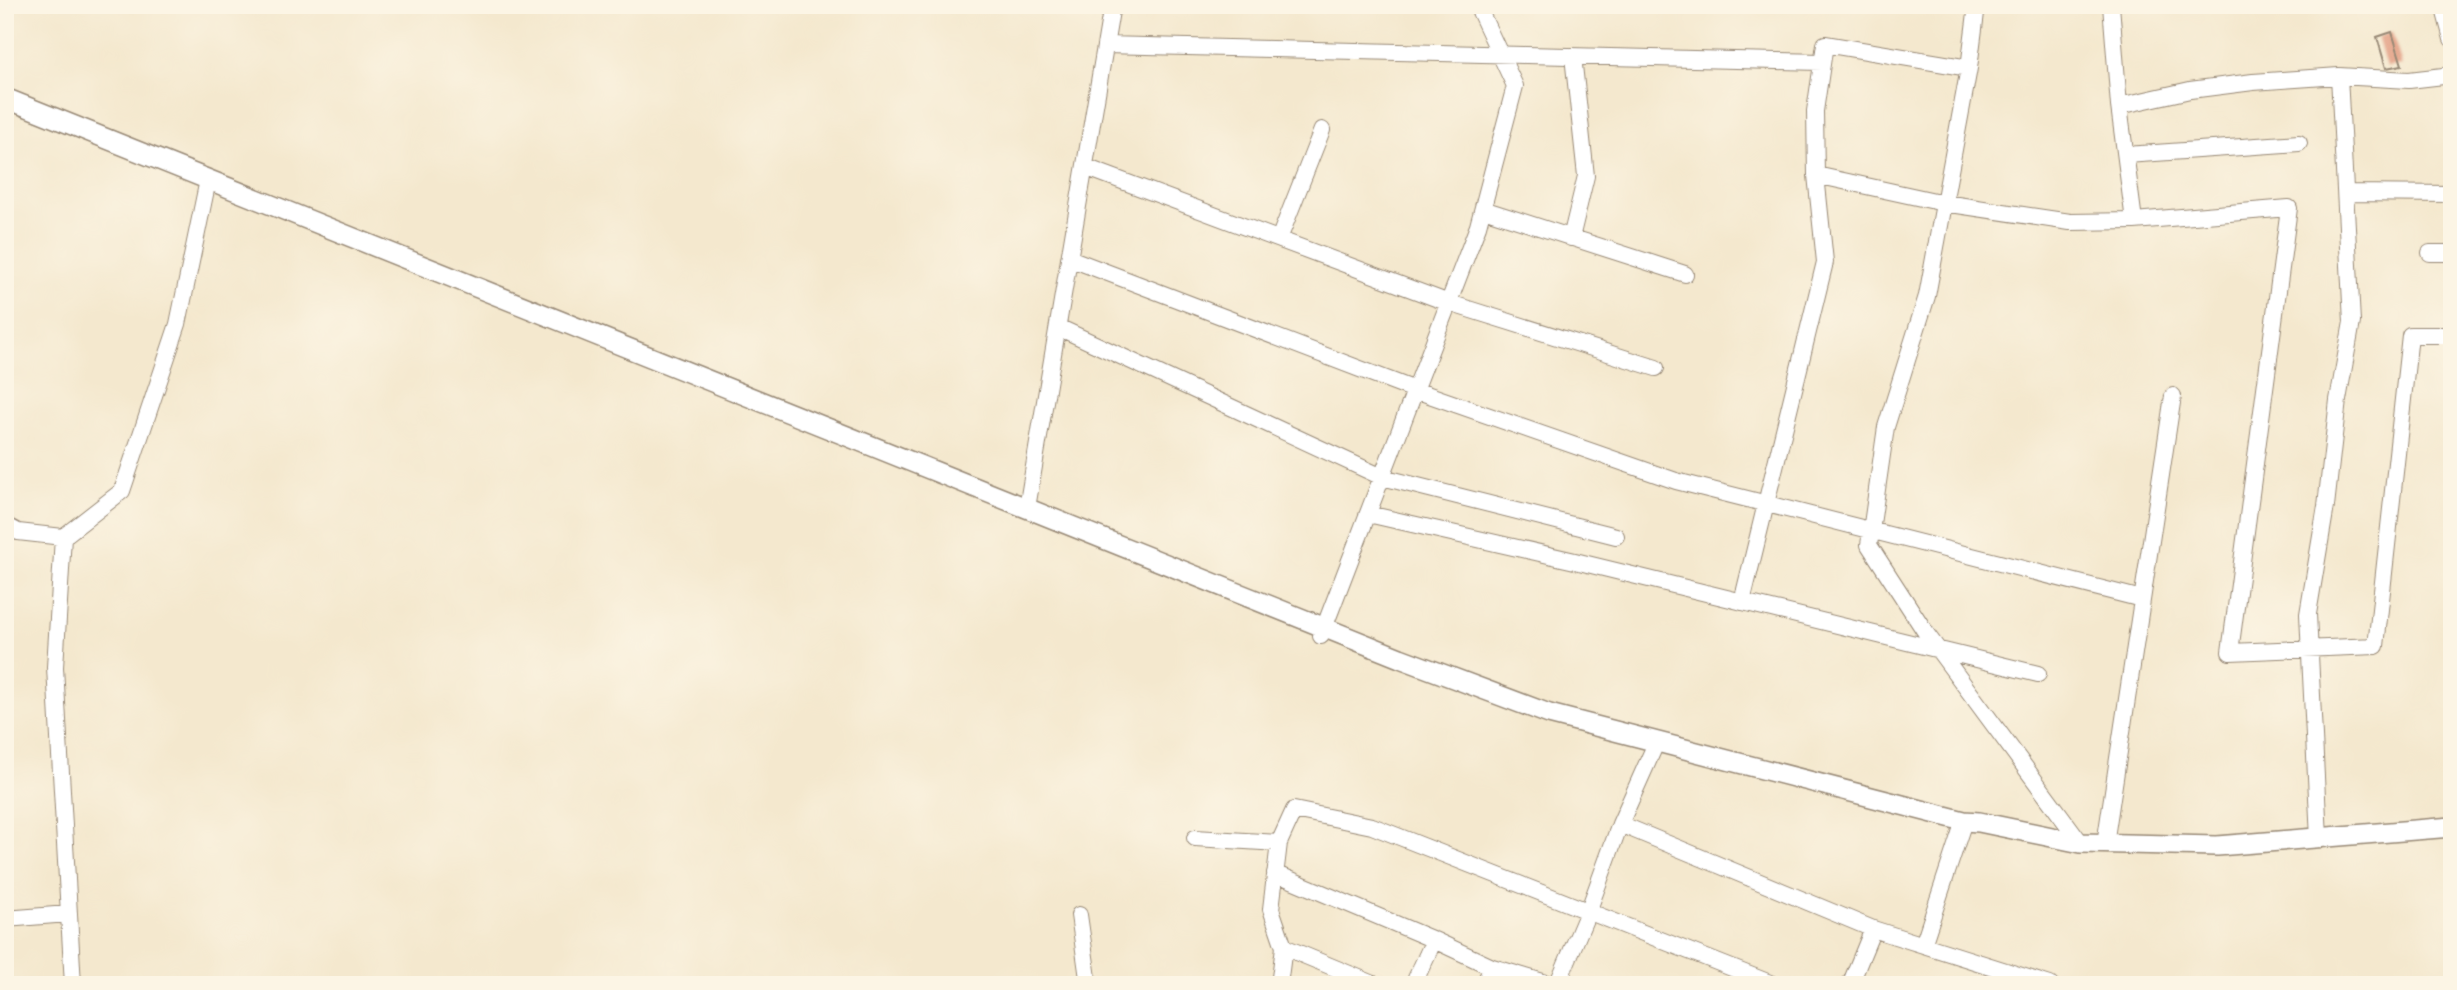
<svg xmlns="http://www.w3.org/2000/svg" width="2457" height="990" font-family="'Comic Neue',sans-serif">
	<rect width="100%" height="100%" fill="#fcf5e5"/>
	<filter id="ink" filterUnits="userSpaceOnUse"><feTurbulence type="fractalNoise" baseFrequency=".0143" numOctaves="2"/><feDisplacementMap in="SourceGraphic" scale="14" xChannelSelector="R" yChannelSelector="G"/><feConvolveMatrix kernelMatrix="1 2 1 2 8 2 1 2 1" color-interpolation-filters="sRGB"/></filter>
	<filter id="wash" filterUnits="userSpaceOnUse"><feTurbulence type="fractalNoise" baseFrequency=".00686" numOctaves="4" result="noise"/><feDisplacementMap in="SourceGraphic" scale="28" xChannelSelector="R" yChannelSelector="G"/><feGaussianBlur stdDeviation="1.57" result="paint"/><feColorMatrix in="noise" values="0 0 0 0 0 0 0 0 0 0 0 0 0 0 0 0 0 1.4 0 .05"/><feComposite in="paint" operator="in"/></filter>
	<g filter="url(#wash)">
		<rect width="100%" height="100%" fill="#f4e8ce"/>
		<g id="blocks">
			<path fill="#df9376" d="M2392 32 2402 65 2386 68 2377 37Z"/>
		</g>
	</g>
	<g filter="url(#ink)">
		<use href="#blocks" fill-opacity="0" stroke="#988976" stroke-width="2"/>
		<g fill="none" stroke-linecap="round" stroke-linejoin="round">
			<defs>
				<path id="minor" d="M1977 5 1969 68 1927 296 1886 427 1869 545 1928 636 2081 843
					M2111 5 2119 106 2134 221
					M2443 5 2452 39
					M1105 45 1822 62
					M2119 106 2190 90 2253 82 2339 76 2409 80 2452 75
					M2126 155 2299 143
					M1085 167 1449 303 1656 368
					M1816 175 1944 203 2070 222 2134 221 2289 208 2230 652 2376 646 2410 335H2452
					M2347 193 2452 194
					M1483 209 1685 274
					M1571 238 1586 176 1573 56
					M1279 239 1322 130
					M2430 253H2452
					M1069 258 1415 390 1676 481 2142 599
					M1058 327 1382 477 1616 536
					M1027 508 1112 5
					M1368 514 1575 561 2038 674
					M5 525 18 532 63 537 122 491 178 324 208 180
					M63 537 55 667 73 985
					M1742 602 1825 262 1816 175 1815 111 1825 44 1969 68
					M1321 636 1478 226 1515 86 1477 5
					M1620 824 1873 929 2050 985
					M1195 838 1279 843
					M2319 838 2308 614 2326 506 2338 400 2352 322 2339 76
					M2105 844 2173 396
					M1275 873 1434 940
					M1079 915 1089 985
					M5 919 68 914
					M1923 945 1964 821
					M1284 947 1376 985
					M1279 985 1284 947 1271 909 1279 843 1294 810 1372 826 1775 985
					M1413 985 1434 940 1492 967
					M1484 985 1492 967 1553 985
					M1557 985 1588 912 1620 824 1657 741
					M1850 985 1873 929"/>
				<path id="tertiary" d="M5 98 1400 658 1549 714 1964 821 1979 822 2081 843 2217 846 2452 827"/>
			</defs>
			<use href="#minor" stroke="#988976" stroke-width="18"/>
			<use href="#tertiary" stroke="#988976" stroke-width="22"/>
			<use href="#minor" stroke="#fff" stroke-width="16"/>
			<use href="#tertiary" stroke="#fff" stroke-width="19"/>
		</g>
	</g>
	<rect width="2457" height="990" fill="none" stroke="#fcf5e5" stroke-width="28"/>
</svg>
